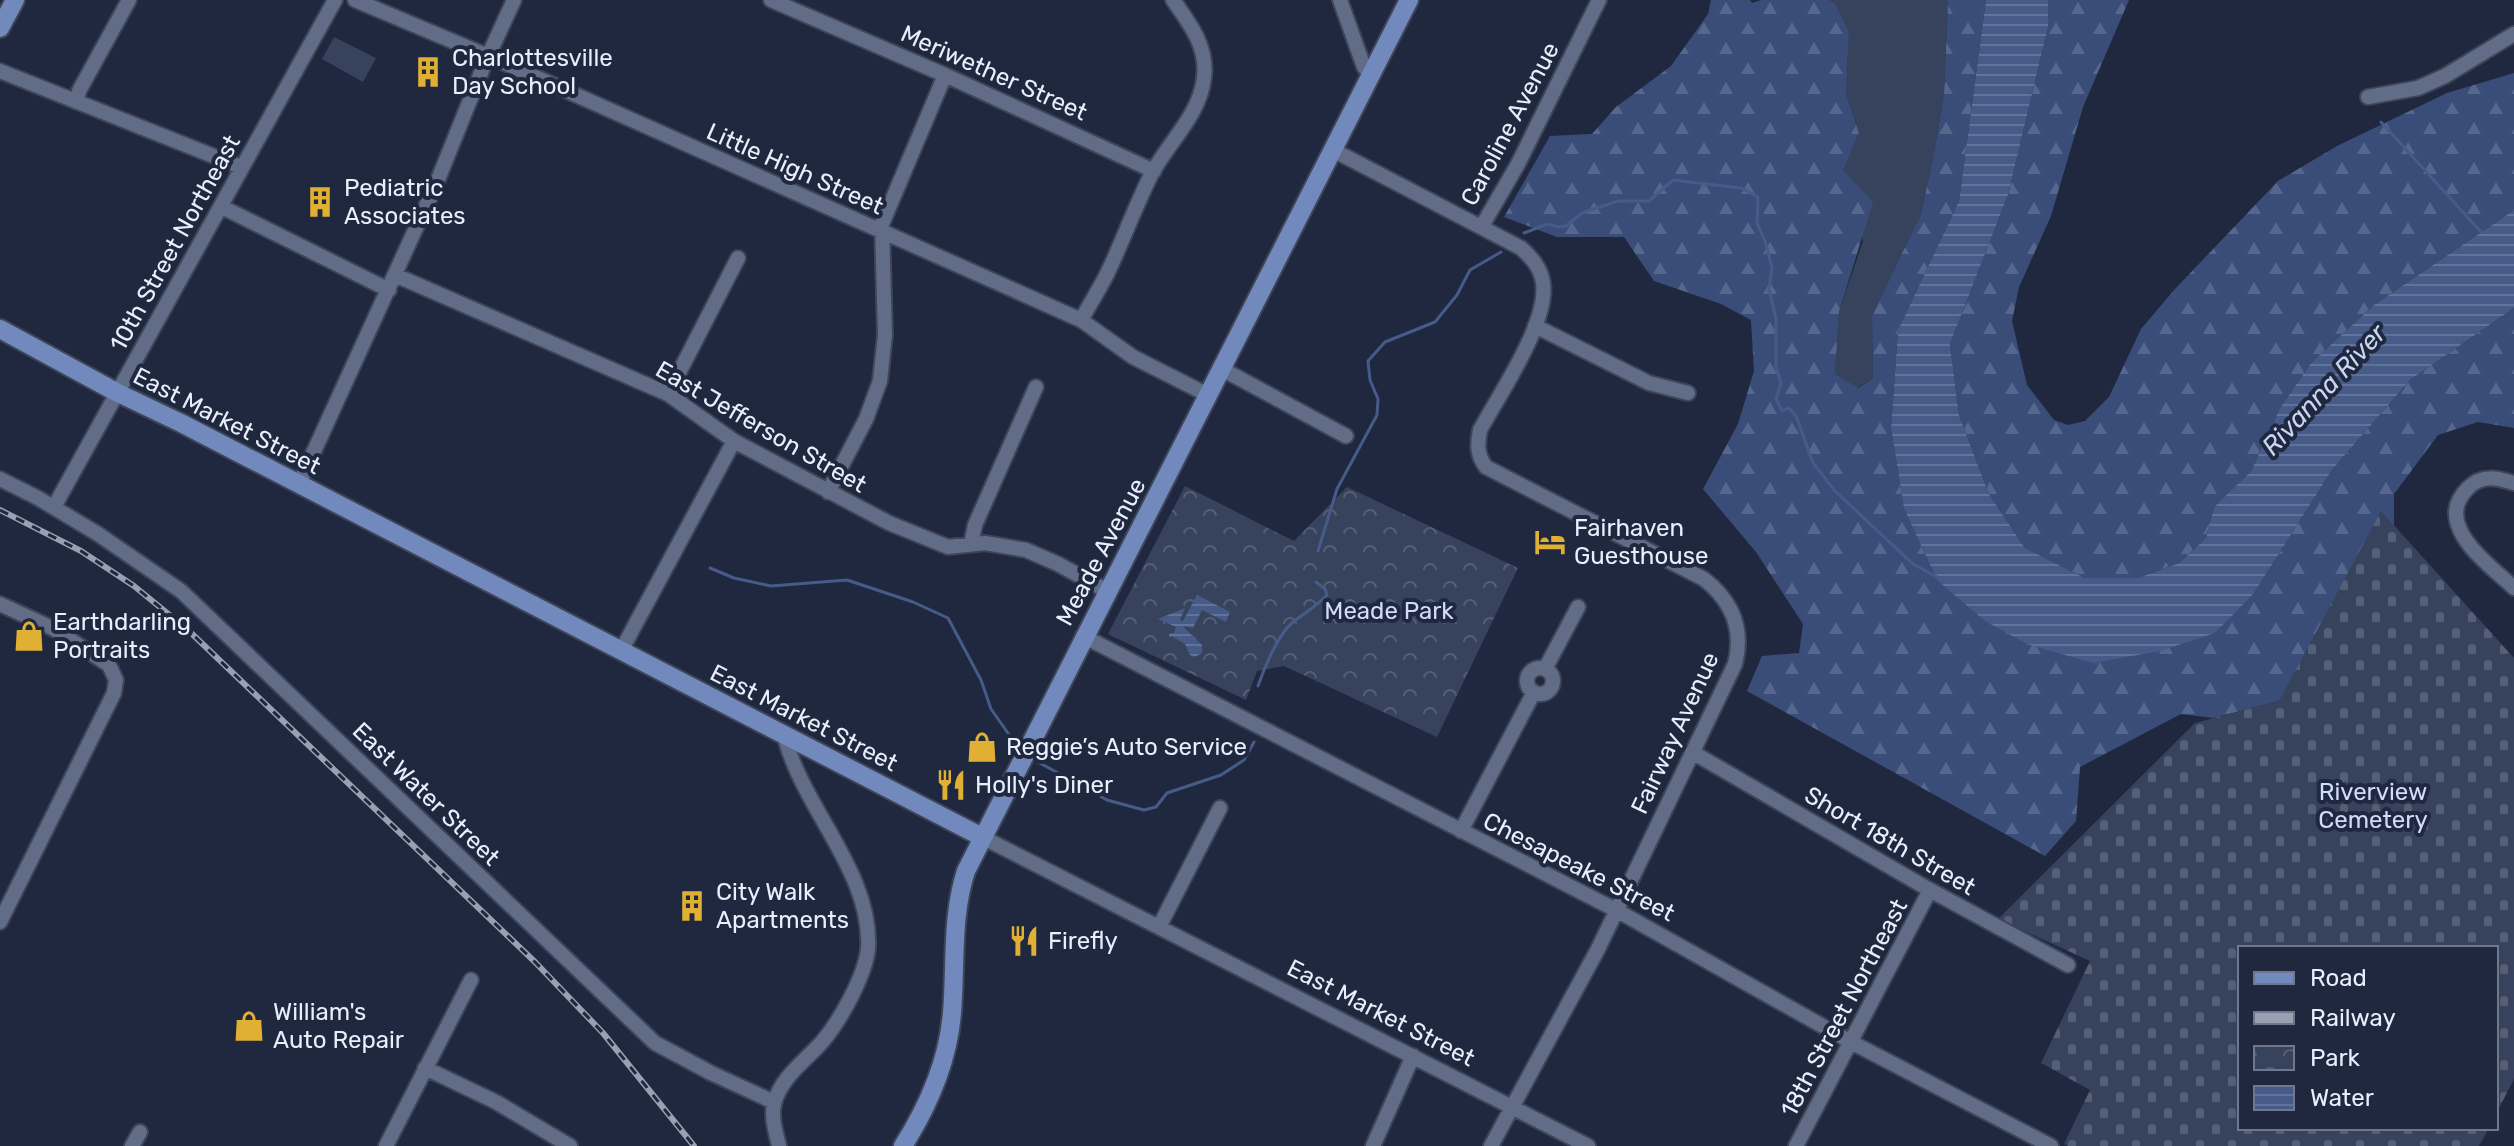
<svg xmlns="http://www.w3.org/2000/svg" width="2514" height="1146" font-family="Rubik,sans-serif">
	<defs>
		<pattern id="forest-firs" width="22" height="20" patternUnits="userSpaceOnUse" patternTransform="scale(2)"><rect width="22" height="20" fill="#3a4d79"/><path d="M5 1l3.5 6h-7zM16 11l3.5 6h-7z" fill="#56678d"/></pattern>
		<pattern id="cemetery-stones" width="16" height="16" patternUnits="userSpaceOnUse" patternTransform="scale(2)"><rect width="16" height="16" fill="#37435d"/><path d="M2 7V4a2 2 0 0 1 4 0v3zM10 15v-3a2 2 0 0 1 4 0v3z" fill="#545e75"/></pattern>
		<pattern id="park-crowns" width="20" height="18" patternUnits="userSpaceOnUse" patternTransform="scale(2)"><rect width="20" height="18" fill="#37435d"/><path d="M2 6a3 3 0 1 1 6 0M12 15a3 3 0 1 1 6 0" fill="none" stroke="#545e75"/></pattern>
		<pattern id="water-rules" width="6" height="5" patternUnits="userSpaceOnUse" patternTransform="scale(2)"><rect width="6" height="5" fill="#475b88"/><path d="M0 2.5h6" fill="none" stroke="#62739a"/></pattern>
	</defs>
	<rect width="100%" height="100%" fill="#1f283e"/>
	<path fill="#37435d" d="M1829 0H1948L1944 94 1934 153 1921 214 1872 315 1873 378 1857 388 1835 374 1839 312 1863 241 1842 170 1859 133 1846 94 1849 32Z
		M334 37 376 58 363 82 322 59Z"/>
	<path fill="url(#forest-firs)" d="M1711 0H1750L1752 3 1761 0H1829L1835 4 1849 32 1846 94 1859 133 1843 170 1873 202 1839 312 1835 374 1858 388 1873 378 1872 315 1921 214 1934 153 1944 94 1948 0H1986L1959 201 1898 330 1891 428 1904 509 1937 580 2254 593 2332 470 2410 380 2514 308V428L2478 422 2438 435 2394 494V543L2279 701 2213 718 2181 714 2080 767 2076 821 2045 856 1747 691 1762 656 1799 653 1803 624 1756 552 1703 489 1738 424 1754 371 1751 320 1721 304 1654 281 1624 237H1557L1504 217 1550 136 1592 134 1616 107 1671 66 1708 14Z
		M2048 0H2129L2083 107 2051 216 2019 287 2012 321 2027 385 2054 420 2068 425 2085 421 2109 397 2141 329 2175 289 2278 181 2337 146 2447 93 2514 73V210L2374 305 2311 363 2280 408 2251 471 2214 507 2206 538 2179 563 2138 578H2085L2025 548 1989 494 1959 415 1950 344 2008 195 2048 27Z"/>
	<path fill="url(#cemetery-stones)" d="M2381 511 2514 658V1079L2496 1114V948H2240V1128H2489L2479 1146H2068L2064 1144 2090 1090 2041 1063 2090 961 1998 919 2195 723 2279 701Z"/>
	<path fill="url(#park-crowns)" d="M1185 486 1294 541 1347 487 1518 568 1437 737 1284 666 1257 671 1246 700 1108 634Z"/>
	<path fill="url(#water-rules)" d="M1986 0H2048V27L2008 195 1950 344 1959 415 1989 494 2025 548 2085 578H2138L2179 563 2206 538 2214 507 2251 471 2280 408 2311 363 2374 305 2514 210V308L2410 380 2332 470 2254 593 2215 633 2160 651 2093 663 2027 644 1985 621 1937 580 1904 509 1891 428 1898 330 1959 201Z
		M1197 595 1230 612 1226 622 1202 610 1193 628 1183 626C1189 632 1195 639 1202 645V653L1195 657 1190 655 1185 644 1173 637H1169V634L1174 633 1176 627 1158 619 1185 608 1180 620 1183 621Z"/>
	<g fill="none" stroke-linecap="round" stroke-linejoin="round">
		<path stroke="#475b88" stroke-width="3" d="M2381 122 2481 232
			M1524 233 1547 224 1558 227 1566 226 1582 213 1618 201H1649L1673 180 1741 188 1758 197 1757 223 1765 241 1772 268 1769 289 1776 319V367L1781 383 1776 399 1782 411 1789 408 1796 416 1813 463 1835 491 1913 564 1939 578
			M1318 551 1337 489 1377 415 1378 399 1370 380 1368 361 1385 342 1435 322 1457 295 1470 270 1501 252
			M710 568 734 578 771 586 847 580 913 602 948 618 981 680 991 709 1015 743
			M1258 686C1264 668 1278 635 1292 623 1304 613 1316 607 1327 595L1325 589 1316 582
			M1038 762 1107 800 1144 810 1156 807 1167 793 1221 775 1244 760 1254 742"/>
		<defs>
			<path id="minor" d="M355 0 502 62 1081 320 1133 357 1208 395
				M771 0 945 75 1154 171
				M1340 0 1364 67 1370 74
				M0 71 241 167
				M2368 97 2418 88 2445 76 2514 34
				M77 102 79 91 129 0
				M1333 150 1521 248C1532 258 1541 268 1543 283 1549 322 1499 395 1480 430 1477 445 1477 455 1486 467L1704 579C1732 601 1744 629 1735 664L1598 949 1491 1146
				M222 207 389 290
				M1482 226 1518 164 1599 0
				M395 275 668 394 734 441 889 523 948 547 985 543 1026 550 1058 564 1109 592
				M1081 320C1090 304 1100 288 1108 272 1123 240 1135 207 1151 175 1167 144 1200 115 1204 78 1208 47 1190 24 1173 0
				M1535 326 1649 383 1688 393
				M1222 369 1346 436
				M668 394 738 258
				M0 479 38 498 98 534 181 591 655 1043 711 1073 774 1102
				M2514 483C2497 478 2482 474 2468 488 2431 525 2490 565 2514 588
				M299 484 437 182 485 63 514 0
				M828 492 866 419 880 381 885 335 882 224 945 75
				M54 507 335 0
				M971 544 975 525 1036 387
				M0 604 54 629 109 665 116 680 114 693 0 922
				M1083 636 1616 910 1851 1042 2051 1146
				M621 651 734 441
				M1527 681a13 13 0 1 1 26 0a13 13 0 1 1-26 0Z
				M1545 669 1578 607
				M1692 752 1930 890 2068 965
				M1461 831 1534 692
				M982 837 1588 1146
				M1159 927 1220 808
				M425 1068 496 1102 570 1146
				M132 1146 140 1132
				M386 1146 471 980
				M779 1146C776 1133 771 1118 774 1104 781 1077 805 1061 822 1042 840 1021 865 976 868 949 873 872 801 807 784 734
				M1373 1146 1413 1056
				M1796 1146 1930 890"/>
			<path id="major" d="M0 28 15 0
				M0 329 116 392 181 423 982 837
				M903 1146C929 1105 948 1062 952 1013 956 966 951 917 966 871L1409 0"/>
		</defs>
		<use href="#minor" stroke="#3e4558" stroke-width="18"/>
		<use href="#major" stroke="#3e4558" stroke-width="22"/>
		<use href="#minor" stroke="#616d86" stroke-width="14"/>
		<use href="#major" stroke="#7289bd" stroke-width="18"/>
		<defs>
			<path id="rail" d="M0 510 81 551 134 586 188 630 535 962 603 1033 694 1146"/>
		</defs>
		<use href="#rail" stroke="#98a0b1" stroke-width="6"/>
		<use href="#rail" stroke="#1f283e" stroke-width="3" stroke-dasharray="9" stroke-linecap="butt"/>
	</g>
	<defs>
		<symbol id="building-bare" viewBox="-9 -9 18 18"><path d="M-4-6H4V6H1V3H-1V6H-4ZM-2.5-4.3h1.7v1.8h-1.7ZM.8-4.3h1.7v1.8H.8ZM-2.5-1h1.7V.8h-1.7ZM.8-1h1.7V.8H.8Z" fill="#e0b034" stroke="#1f283e" stroke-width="2.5" paint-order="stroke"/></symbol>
		<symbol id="hotel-bare" viewBox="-9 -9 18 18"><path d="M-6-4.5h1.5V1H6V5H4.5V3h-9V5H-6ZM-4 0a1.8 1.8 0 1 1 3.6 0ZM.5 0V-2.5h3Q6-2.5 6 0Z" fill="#e0b034" stroke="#1f283e" stroke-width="2.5" paint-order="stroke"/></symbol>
		<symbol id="shop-bare" viewBox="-9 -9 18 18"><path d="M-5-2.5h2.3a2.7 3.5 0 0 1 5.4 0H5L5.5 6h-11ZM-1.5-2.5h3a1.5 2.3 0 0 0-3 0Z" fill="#e0b034" stroke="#1f283e" stroke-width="2.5" paint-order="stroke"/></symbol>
		<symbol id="restaurant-bare" viewBox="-9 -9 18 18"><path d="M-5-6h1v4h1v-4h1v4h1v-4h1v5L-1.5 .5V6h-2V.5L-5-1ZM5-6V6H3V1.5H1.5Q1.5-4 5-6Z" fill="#e0b034" stroke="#1f283e" stroke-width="2.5" paint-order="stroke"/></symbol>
	</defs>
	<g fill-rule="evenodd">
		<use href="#building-bare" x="406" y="50" width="44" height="44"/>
		<use href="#building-bare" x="298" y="180" width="44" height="44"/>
		<use href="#hotel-bare" x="1528" y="520" width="44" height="44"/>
		<use href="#shop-bare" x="7" y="614" width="44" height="44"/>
		<use href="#shop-bare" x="960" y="725" width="44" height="44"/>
		<use href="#restaurant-bare" x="929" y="763" width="44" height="44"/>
		<use href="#building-bare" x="670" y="884" width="44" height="44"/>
		<use href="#restaurant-bare" x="1002" y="919" width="44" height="44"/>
		<use href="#shop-bare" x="227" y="1004" width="44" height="44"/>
	</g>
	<g text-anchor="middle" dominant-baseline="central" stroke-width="8" stroke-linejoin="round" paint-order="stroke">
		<g font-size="24" fill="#e7eefc" stroke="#1f283e" text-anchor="start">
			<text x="452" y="58">Charlottesville<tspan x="452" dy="28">Day School</tspan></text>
			<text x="344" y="188">Pediatric<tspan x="344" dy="28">Associates</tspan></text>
			<text x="1574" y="528">Fairhaven<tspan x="1574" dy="28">Guesthouse</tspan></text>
			<text x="53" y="622">Earthdarling<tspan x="53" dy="28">Portraits</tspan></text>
			<text x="1006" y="747">Reggie’s Auto Service</text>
			<text x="975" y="785">Holly's Diner</text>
			<text x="716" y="892">City Walk<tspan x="716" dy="28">Apartments</tspan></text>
			<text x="1048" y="941">Firefly</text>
			<text x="273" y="1012">William's<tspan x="273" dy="28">Auto Repair</tspan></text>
		</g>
		<g font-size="24" fill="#e7eefc" stroke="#1f283e">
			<text transform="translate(994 73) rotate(24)">Meriwether Street</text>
			<text transform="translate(1510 124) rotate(-62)">Caroline Avenue</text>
			<text transform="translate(795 169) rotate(24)">Little High Street</text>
			<text transform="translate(175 243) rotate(-61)">10th Street Northeast</text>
			<text transform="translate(227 421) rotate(27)">East Market Street</text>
			<text transform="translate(761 427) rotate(30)">East Jefferson Street</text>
			<text transform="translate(1101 552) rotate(-62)">Meade Avenue</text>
			<text transform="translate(804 718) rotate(27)">East Market Street</text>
			<text transform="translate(1675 733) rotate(-65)">Fairway Avenue</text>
			<text transform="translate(426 794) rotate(44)">East Water Street</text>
			<text transform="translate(1890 841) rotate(30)">Short 18th Street</text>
			<text transform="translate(1579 867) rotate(27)">Chesapeake Street</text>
			<text transform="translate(1844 1008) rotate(-62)">18th Street Northeast</text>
			<text transform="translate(1381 1013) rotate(27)">East Market Street</text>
		</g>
		<g font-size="24" fill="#cfdcfa" stroke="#1f283e">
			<text x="1389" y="611">Meade Park</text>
			<text x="2373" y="792">Riverview<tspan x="2373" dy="28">Cemetery</tspan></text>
		</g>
		<g font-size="26" font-style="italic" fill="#c8d5f3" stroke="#1f283e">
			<text transform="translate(2324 390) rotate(-47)">Rivanna River</text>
		</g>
	</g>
	<rect x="2238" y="946" width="260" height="184" fill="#1f283e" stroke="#6f778a" stroke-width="2"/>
	<rect x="2254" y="972" width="40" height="12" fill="#7289bd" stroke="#6f778a" stroke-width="2"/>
	<text x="2310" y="986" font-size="24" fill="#e7eefc">Road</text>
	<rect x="2254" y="1012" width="40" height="12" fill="#98a0b1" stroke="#6f778a" stroke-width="2"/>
	<text x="2310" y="1026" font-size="24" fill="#e7eefc">Railway</text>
	<rect x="2254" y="1046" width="40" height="24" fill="url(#park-crowns)" stroke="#6f778a" stroke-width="2"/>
	<text x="2310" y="1066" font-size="24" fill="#e7eefc">Park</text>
	<rect x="2254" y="1086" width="40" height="24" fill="url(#water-rules)" stroke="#6f778a" stroke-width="2"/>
	<text x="2310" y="1106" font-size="24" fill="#e7eefc">Water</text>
</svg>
